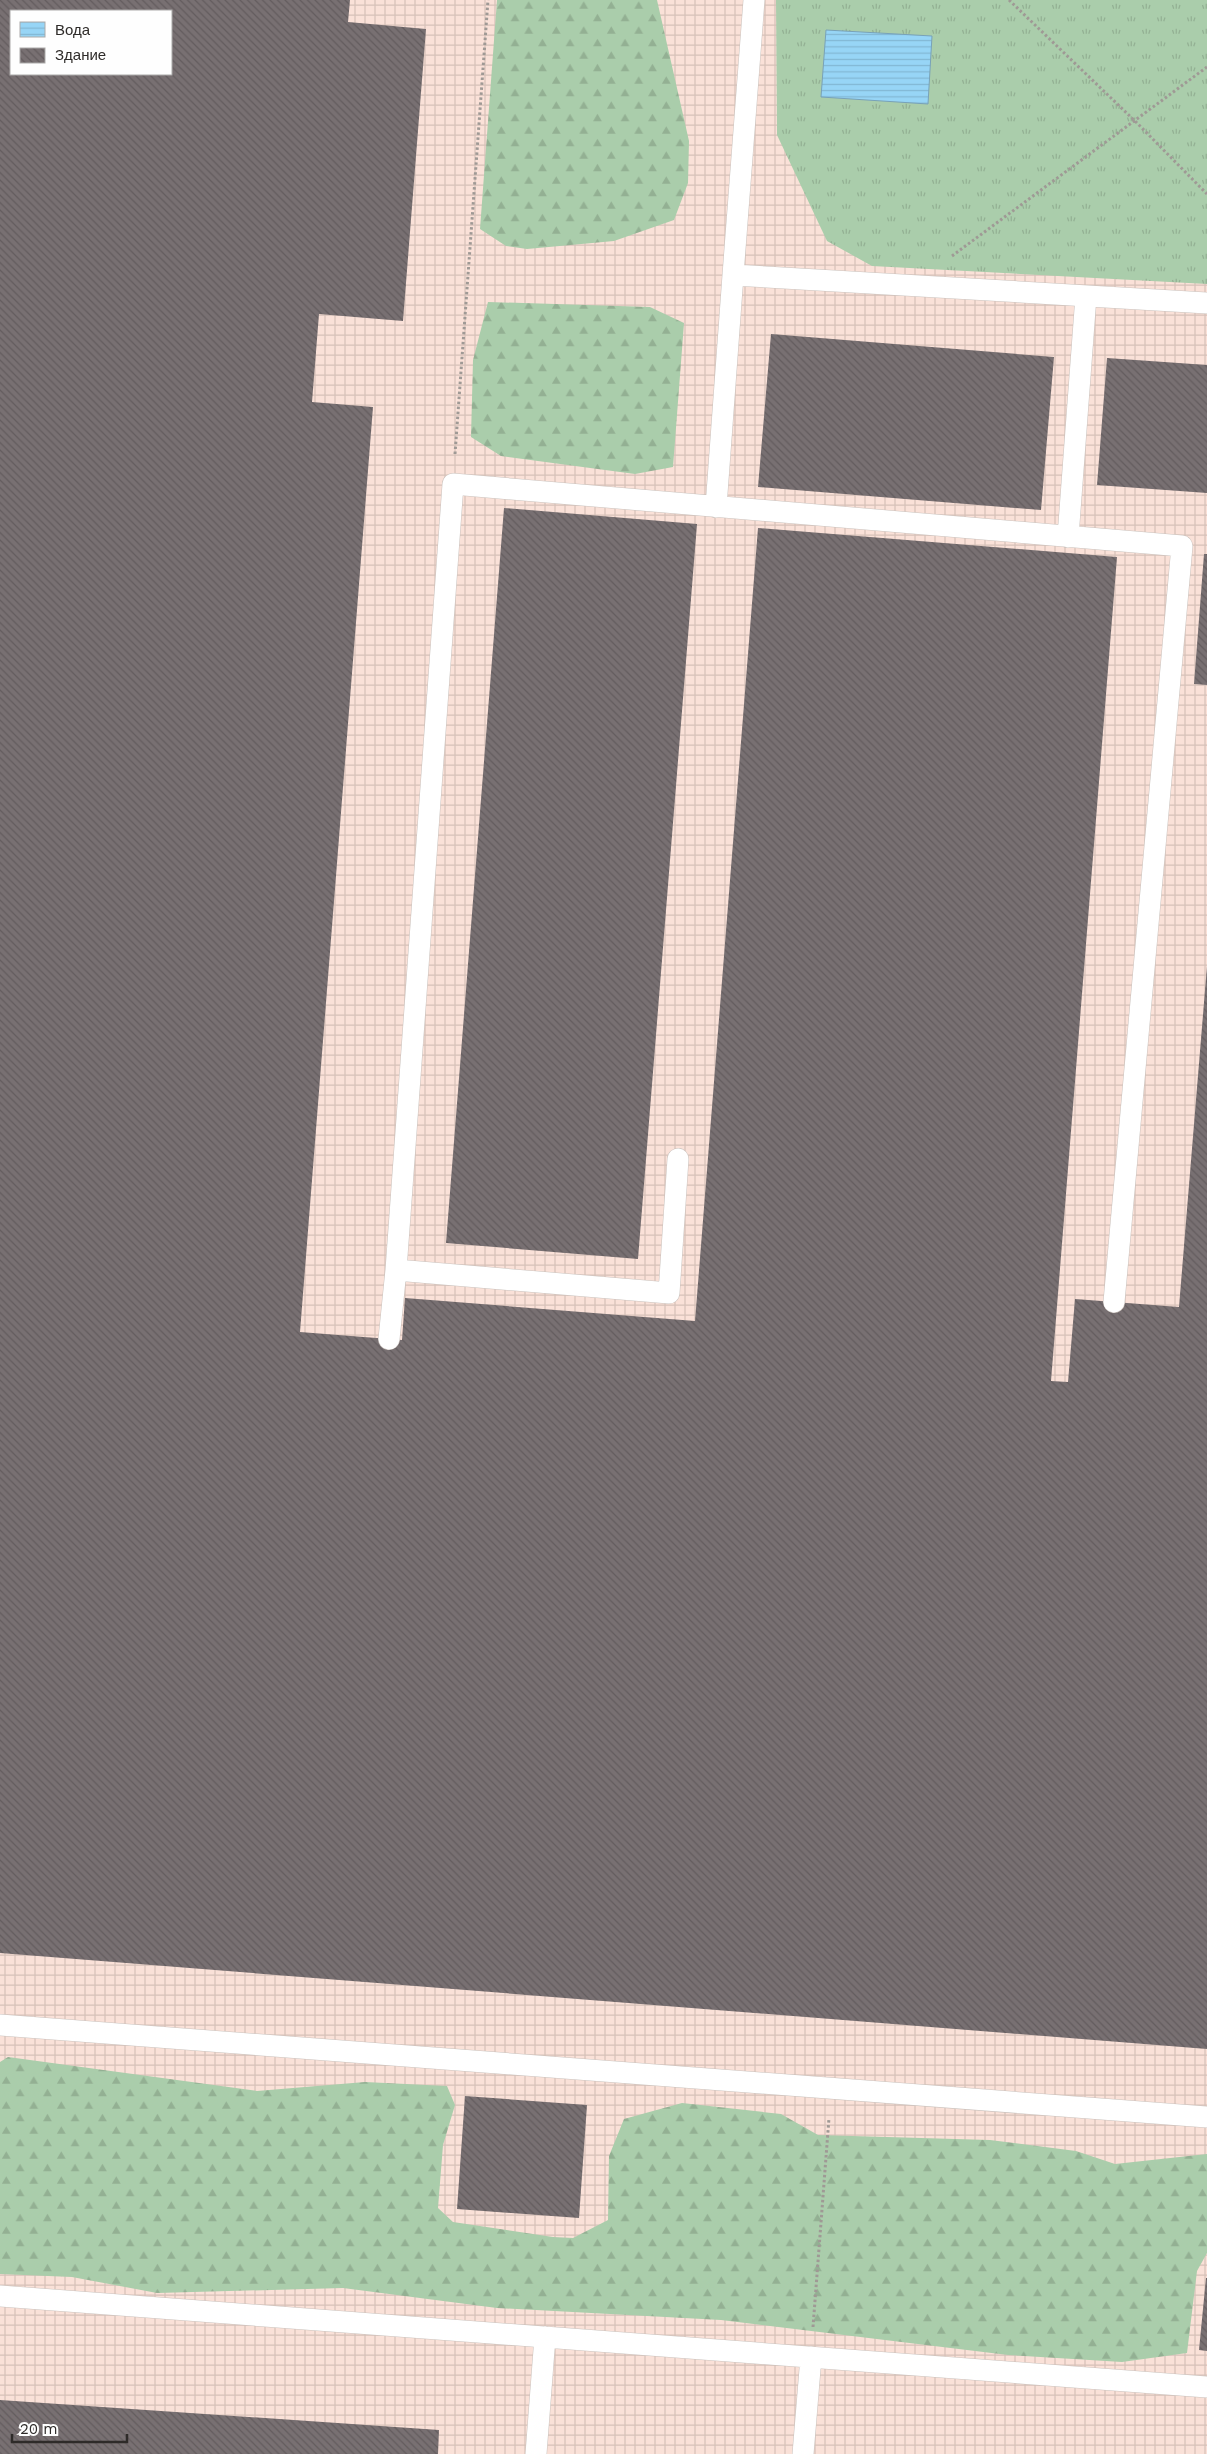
<svg xmlns="http://www.w3.org/2000/svg" width="1207" height="2454" font-family="'Work Sans',sans-serif">
	<defs>
		<pattern id="industrial-grid" width="8" height="8" patternUnits="userSpaceOnUse" patternTransform="scale(1.25)"><rect width="8" height="8" fill="#fae1d8"/><path d="M0 4h8M4 0v8" fill="none" stroke="#d7c1b9"/></pattern>
		<pattern id="grass-tufts" width="24" height="20" patternUnits="userSpaceOnUse" patternTransform="scale(1.25)"><rect width="24" height="20" fill="#aacdab"/><path d="M3 7l-1-3M5 7V3M7 7l1-3M15 17l-1-3M17 17v-4M19 17l1-3" fill="none" stroke="#93b093"/></pattern>
		<pattern id="forest-firs" width="22" height="20" patternUnits="userSpaceOnUse" patternTransform="scale(1.25)"><rect width="22" height="20" fill="#aacdab"/><path d="M5 1l3.5 6h-7zM16 11l3.5 6h-7z" fill="#93b093"/></pattern>
		<pattern id="water-rules" width="6" height="5" patternUnits="userSpaceOnUse" patternTransform="scale(1.25)"><rect width="6" height="5" fill="#97d5f6"/><path d="M0 2.5h6" fill="none" stroke="#82b7d3"/></pattern>
		<pattern id="building-back-hatch" width="6" height="6" patternUnits="userSpaceOnUse" patternTransform="scale(1.25)"><rect width="6" height="6" fill="#787072"/><path d="M-1 5l2 2M0 0l6 6M5-1l2 2" fill="none" stroke="#635c5e"/></pattern>
	</defs>
	<rect width="100%" height="100%" fill="#f7efea"/>
	<path fill="url(#industrial-grid)" fill-rule="evenodd" d="M0 0H1207V2454H0ZM11 11H171V74H11Z"/>
	<path fill="url(#grass-tufts)" d="M776 0H1207V284L872 266 827 241 777 135Z"/>
	<path fill="url(#forest-firs)" d="M497 0H657L689 141 688 183 674 220 614 241 527 249 506 246 480 229Z
		M488 302 650 307 684 323 673 467 635 474 501 456 471 437 473 360Z
		M8 2057 257 2091 365 2082 447 2086 455 2105 443 2145 438 2208 453 2222 553 2237 573 2238 608 2220 609 2156 624 2119 682 2103 781 2114 818 2135 990 2140 1076 2151 1115 2164 1207 2154V2253L1197 2271 1187 2353 1122 2362 1008 2355 721 2320 497 2308 343 2288 157 2293 72 2277 0 2274V2062Z"/>
	<path fill="url(#water-rules)" stroke="#78a2b8" d="M826 30 932 36 928 104 821 97Z"/>
	<path fill="url(#building-back-hatch)" fill-rule="evenodd" d="M0 0H350L348 22 426 29 403 321 319 314 312 402 373 407 300 1332 402 1340 405 1298 695 1321 758 528 1117 557 1051 1381 1068 1382 1075 1299 1179 1307 1207 966V2049L0 1953ZM11 11H171V74H11Z
		M771 334 1054 357 1041 510 758 487Z
		M1107 358 1207 365V493L1097 485Z
		M504 508 697 524 638 1259 446 1243Z
		M1204 554H1207V685L1194 684Z
		M465 2096 587 2105 579 2218 457 2209Z
		M1206 2278H1207V2351L1199 2350Z
		M0 2400 439 2430 438 2454H0Z"/>
	<g fill="none" stroke-linecap="round" stroke-linejoin="round">
		<defs>
			<path id="lane" d="M754 0 733 275 1207 303
				M716 507 733 275
				M1068 537 1086 296
				M678 1159 669 1293 396 1270 453 484 1182 546 1114 1302
				M389 1339 396 1270
				M0 2025 1207 2117
				M0 2296 1207 2387
				M536 2454 545 2337
				M803 2454 811 2357"/>
		</defs>
		<use href="#lane" stroke="#cbc3be" stroke-width="22"/>
		<path stroke="#9f9995" stroke-width="3" stroke-dasharray="2.5 2.5" stroke-linecap="butt" d="M1009 0 1136 122 1207 194
			M952 256 1207 67
			M455 454 488 0
			M813 2327 829 2118"/>
		<use href="#lane" stroke="#fff" stroke-width="21"/>
	</g>
	<rect x="10" y="10" width="162" height="65" fill="#fefefe" stroke="#abaaa9"/>
	<rect x="20" y="22" width="25" height="15" fill="url(#water-rules)" stroke="#abaaa9"/>
	<text x="55" y="35" font-size="15" fill="#2e2b29">Вода</text>
	<rect x="20" y="48" width="25" height="15" fill="url(#building-back-hatch)" stroke="#abaaa9"/>
	<text x="55" y="60" font-size="15" fill="#2e2b29">Здание</text>
	<path d="M12 2434v8h115v-8" fill="none" stroke="#2e2b29" stroke-width="2.5"/>
	<text x="20" y="2434" font-size="15" fill="#2e2b29" stroke="#fefefe" stroke-width="4" paint-order="stroke">20 m</text>
</svg>
